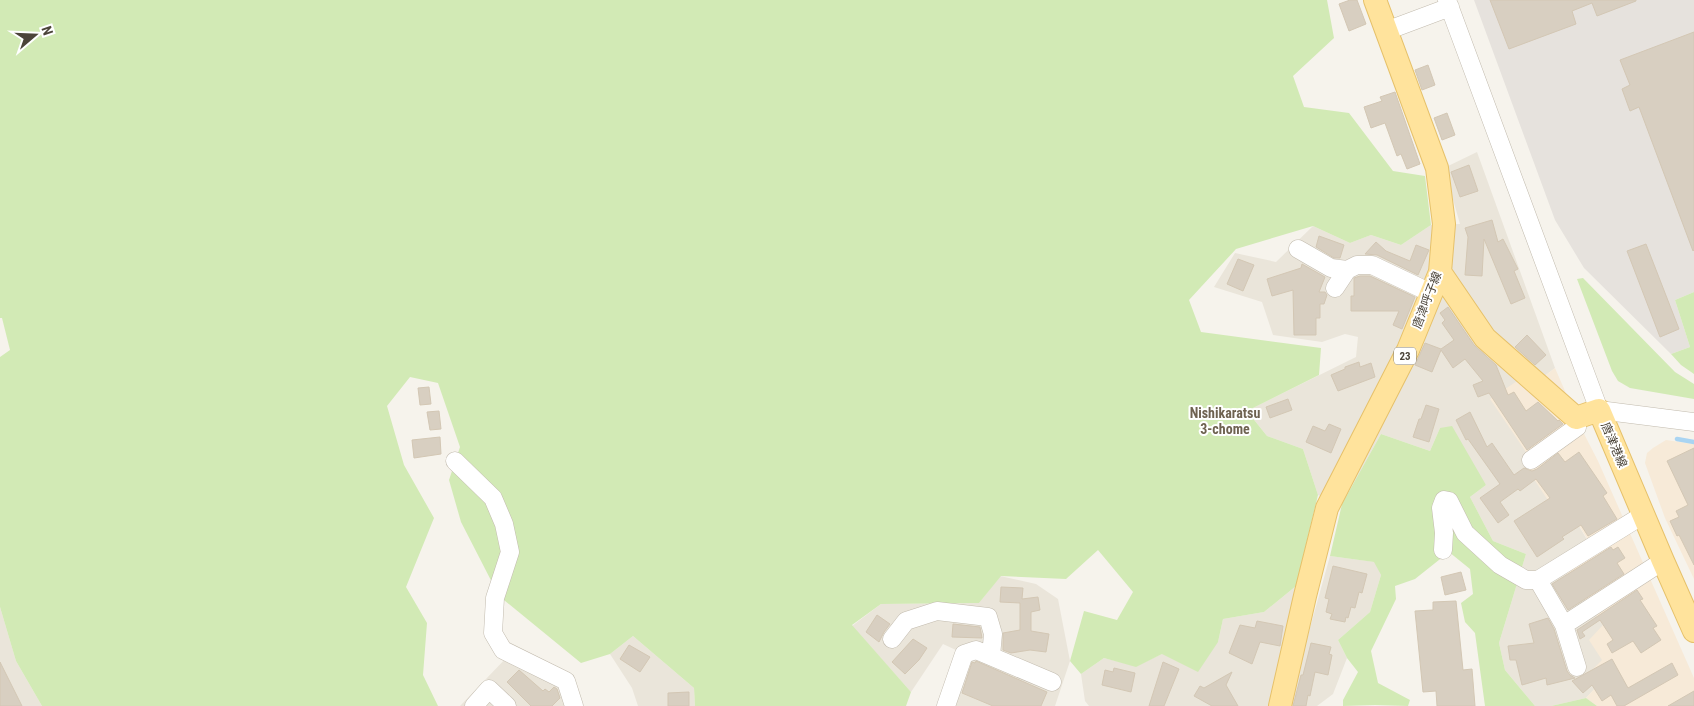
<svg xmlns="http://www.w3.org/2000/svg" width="1694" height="706" font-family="'Roboto Condensed','Noto Sans JP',sans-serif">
	<rect width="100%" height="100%" fill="#f6f3ec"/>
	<path fill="#eae5da" d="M1477 152 1555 368 1542 378 1566 504 1589 543 1603 625V660L1600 683 1586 698 1551 706H1535L1505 670 1499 643 1526 554 1493 541 1470 497 1486 485 1440 428 1430 451 1381 434 1342 504 1318 495 1303 449 1267 436 1247 411 1356 357 1358 337 1345 334 1322 342 1273 335 1262 302 1214 287 1235 253 1276 262 1313 226 1350 243 1371 235 1401 245 1431 225 1460 224 1444 168Z
		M1330 556 1375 562 1381 575 1370 612 1338 640 1347 658 1333 694 1317 706H1290L1298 671Z
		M1000 576 1036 584 1058 599 1070 661 1055 706H937L956 650 943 644 911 692 852 626 881 604 979 603Z
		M1296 586 1271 706H1089L1085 701 1081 674 1104 658 1136 666 1162 654 1218 642 1223 619 1264 612Z
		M0 607 16 661 42 706H0Z
		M633 636 694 688 695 706H638L632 688 610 654Z
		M511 653 569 679 579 706H460Z"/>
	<path fill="#f7ead8" d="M1555 368 1581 428 1598 461 1694 678V706H1597L1586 698 1600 683 1593 669 1602 660 1589 640 1603 625 1561 564 1589 542 1566 504 1555 511 1524 464 1530 458 1490 399 1531 372 1542 378Z
		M1666 440 1694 444V579L1665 518 1645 463 1647 453 1653 448Z"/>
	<path fill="#e6e2dd" d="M1474 0H1694V292L1675 300 1690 347 1671 354 1584 268 1555 220Z"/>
	<path fill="#d2eab5" d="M0 0H1327L1334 38 1293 76 1304 107 1349 113 1393 171 1425 176 1431 225 1401 245 1371 235 1350 243 1313 226 1236 249 1189 300 1201 332 1321 348 1319 375 1247 411 1267 436 1303 449 1318 495 1296 586 1264 612 1223 619 1218 642 1198 672 1162 654 1136 667 1104 658 1081 674 1070 661 1084 611 1117 620 1133 592 1098 550 1066 579 1001 576 979 603 881 604 852 625 911 692 906 706H695L694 688 633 636 610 654 581 663 499 596 461 522 449 480 460 447 438 383 410 377 387 406 404 465 434 518 406 587 427 623 423 675 438 706H42L16 661 0 607V357L10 350 2 318H0Z
		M1583 278 1675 372 1694 384V399L1630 388 1618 381 1612 371 1577 279Z
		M1694 292V374L1681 365 1671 354 1690 347 1675 300Z
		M1452 426 1486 485 1470 497 1493 541 1526 554 1499 643 1505 670 1535 706H1485L1475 633 1465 622 1461 603 1473 594 1470 569 1449 552 1415 579 1395 586 1396 599 1371 651 1378 683 1410 700 1408 706 1375 705 1343 706V700L1358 672 1347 658 1338 640 1370 612 1381 575 1374 562 1330 556 1342 504 1381 434 1430 451 1440 428Z
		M1586 698 1597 706H1551Z"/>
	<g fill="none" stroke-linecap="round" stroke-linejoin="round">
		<path stroke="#a9d4f2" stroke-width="4.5" d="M1677 439 1694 442"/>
	</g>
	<path fill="#d8cfc1" stroke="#d3c7b4" d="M1350 0H1357L1366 24 1349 31 1339 4Z
		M1490 0H1636V1L1597 16 1592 3 1572 11 1576 24 1509 49Z
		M1694 32V250L1693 251 1639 107 1630 111 1622 89 1630 85 1620 60Z
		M1428 65 1435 85 1422 90 1415 70Z
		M1395 92 1420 164 1407 169 1401 154 1397 156 1385 123 1371 128 1364 107 1382 101 1380 97Z
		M1447 113 1455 135 1442 140 1434 118Z
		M1469 165 1478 191 1460 197 1451 172Z
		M1492 220 1498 242 1503 239 1518 269 1514 271 1525 298 1511 304 1484 239 1482 276 1465 275 1468 237 1465 228Z
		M1319 236 1344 245 1340 258H1334L1316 247Z
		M1376 242 1386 251 1410 261 1416 245 1429 250 1418 275 1377 255 1365 254Z
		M1646 244 1679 329 1660 337 1627 251Z
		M1238 259 1254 265 1243 291 1227 284Z
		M1302 264 1325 277 1319 292H1325L1327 295 1324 304H1320V318H1316V335H1294L1293 290 1272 296 1267 279 1301 268Z
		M1360 276H1370L1415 297 1402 329 1393 325 1399 311H1351V296H1354V278Z
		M1448 307 1474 345 1496 365 1508 395 1514 392 1526 411 1538 402 1558 421 1559 420 1563 424 1527 450 1489 393 1478 397 1473 385 1483 381 1465 359 1453 368 1441 350 1432 372 1415 365 1425 343 1441 349 1454 340 1442 323 1445 320 1440 313Z
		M1527 335 1546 355 1535 365 1515 347Z
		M1359 362 1360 367 1371 363 1375 377 1338 391 1331 375 1345 369V367Z
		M429 387 431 404 420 405 418 388Z
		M1288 399 1292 410 1270 418 1266 407Z
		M1426 405 1439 409 1429 442 1413 437 1419 419H1421Z
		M439 411 441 429 430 430 427 412Z
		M1470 412 1487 447 1492 443 1514 475 1524 468 1532 471 1537 469 1558 453 1565 462 1579 452 1607 493 1603 496 1617 519 1588 536 1581 525 1562 537 1564 539 1537 557 1514 521 1550 498 1536 479 1520 491 1518 489 1500 502 1509 515 1498 523 1480 498 1500 484 1468 439 1466 440 1456 420Z
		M1329 424 1341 429 1331 453 1306 442 1313 426 1325 431Z
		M440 437 441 454 414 458 412 440Z
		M1694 448V565L1679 535 1677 536 1670 521 1679 517 1676 511 1688 505 1667 461Z
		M1611 547 1613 550 1618 547 1625 558 1617 563 1624 574 1568 610 1552 584Z
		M1333 566 1367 574 1362 593 1359 592 1355 608 1351 607 1348 618 1346 617 1345 622 1330 619 1332 614 1326 612 1329 599 1325 598Z
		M1461 572 1466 590 1445 595 1441 577Z
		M1001 587 1023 588 1022 599 1038 597 1040 610 1031 612V631L1049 634 1046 652 1030 650 1011 653 1003 650V633L1020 630V603L1000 602Z
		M1637 590 1643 599 1640 600 1657 626 1653 628 1661 640 1641 653 1633 641 1612 653 1607 644 1613 640 1600 620 1582 632 1585 636 1580 639 1577 630Z
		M1456 601 1463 670 1472 669 1475 706H1437L1436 691 1423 692 1415 611 1433 610V602Z
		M877 615 890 624 884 632 879 642 866 632Z
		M1548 618 1554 629 1567 671 1570 675 1575 678 1547 685 1546 678 1522 685 1516 660H1510L1508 646 1534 643 1529 624Z
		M1257 621 1283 626 1280 646 1260 642 1252 664 1229 653 1240 625 1255 628Z
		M953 624 980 627 982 638 952 637Z
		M913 639 927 648 919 660 905 674 892 662Z
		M1311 643 1331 647 1329 654 1332 655 1328 675 1315 672 1310 696 1308 695 1306 706H1293L1301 675H1303Z
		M629 645 650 657 640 672 620 659Z
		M1612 659 1628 688 1672 663 1678 675 1624 706H1617L1611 695 1602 701 1592 685 1583 693 1572 681Z
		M976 661 1047 692 1041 706H993L962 693 972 662 975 663Z
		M0 662 22 706H0Z
		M1163 662 1179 669 1164 706H1149Z
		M1114 668 1135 673 1131 692 1102 685 1105 670 1113 672Z
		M519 670 543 691 545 689 549 692 554 687 557 689 560 698 552 706H531L507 682Z
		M1232 672 1226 685 1238 706H1212L1194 696 1200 686 1204 688Z
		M1694 691V706H1668Z
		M689 692V706H668V693Z"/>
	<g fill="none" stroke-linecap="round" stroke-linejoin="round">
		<defs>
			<path id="minor" d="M1447 0 1599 410 1694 422
				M1386 31 1450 7
				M1298 249 1331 268 1347 270 1335 288
				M1347 270 1357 265H1372L1431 293
				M1531 460 1577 427 1576 418
				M455 461 493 498 504 524 510 552 495 598 493 633 503 650 566 681 574 706
				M1443 550 1444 533 1441 508 1444 500 1449 501 1465 533 1500 565 1526 580H1538L1564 625 1577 667
				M1538 580 1643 515
				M1564 625 1663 561
				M892 639 906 621 937 611 988 617 993 634 991 656
				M474 706 489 689 507 706
				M946 706 964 654 976 650 1052 682"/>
			<path id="major" d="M1440 272 1485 338 1576 418 1599 410 1663 561 1694 631
				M1280 706 1305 596 1327 508 1408 350 1440 272 1444 224 1437 168 1375 0"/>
		</defs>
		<use href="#minor" stroke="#c2bbae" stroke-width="19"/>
		<use href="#major" stroke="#e6c16a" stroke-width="24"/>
		<use href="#minor" stroke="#fff" stroke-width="18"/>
		<use href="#major" stroke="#ffe39c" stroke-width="22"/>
	</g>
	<g text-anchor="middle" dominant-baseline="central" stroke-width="4" stroke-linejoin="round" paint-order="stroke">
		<rect fill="#fff" stroke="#817c74" stroke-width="1" x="1394" y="347.5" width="22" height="17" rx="4"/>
		<g font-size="11" font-weight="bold" fill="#4b4439">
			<text x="1405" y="356">23</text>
		</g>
		<g font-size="12" fill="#4b4439" stroke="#fff">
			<text transform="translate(1427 300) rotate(-69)">唐津呼子線</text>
			<text transform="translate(1614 445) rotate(67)">唐津港線</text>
		</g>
		<g font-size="14" font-weight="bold" fill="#6e6250" stroke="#fff">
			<text x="1225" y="413">Nishikaratsu<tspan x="1225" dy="16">3-chome</tspan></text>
		</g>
	</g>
	<g transform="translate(35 35) rotate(71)" stroke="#ffffff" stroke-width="4" paint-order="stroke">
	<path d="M0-4L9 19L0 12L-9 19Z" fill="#4b4439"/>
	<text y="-8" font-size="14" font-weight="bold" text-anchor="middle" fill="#4b4439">N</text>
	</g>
</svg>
